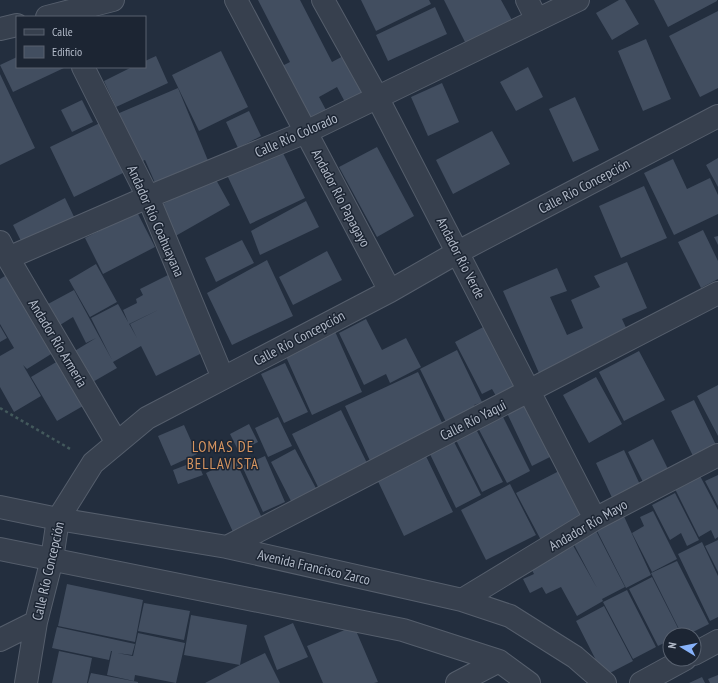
<svg xmlns="http://www.w3.org/2000/svg" width="718" height="683" font-family="'PT Sans Narrow',sans-serif">
	<rect width="100%" height="100%" fill="#232e3e"/>
	<path fill="#424e60" d="M258 0H300L332 62 347 54 367 93 346 104 337 87 319 97 326 110 306 122 278 68 290 62Z
		M361 0H429L431 4 376 31Z
		M444 0H501L512 20 466 44Z
		M619 0H625L639 24 612 40 596 13Z
		M654 0H717V1L668 27Z
		M435 7 447 34 388 61 376 35Z
		M718 11V88L700 97 669 36Z
		M646 39 671 99 643 111 618 51Z
		M221 51 248 107 199 131 172 75Z
		M156 56 168 83 116 107 104 81 132 67H145V61Z
		M17 57V67H66L13 92 0 65Z
		M528 67 543 97 516 111 500 82Z
		M0 74 35 148 0 165Z
		M442 83 459 122 428 136 411 97Z
		M178 88 209 163 156 185 145 160 138 163 117 114Z
		M575 97 599 150 573 162 549 109Z
		M82 100 93 122 72 132 61 110Z
		M249 111 261 136 238 148 226 122Z
		M102 122 125 172 74 197 50 147Z
		M492 131 510 164 453 194 436 160Z
		M377 147 414 216 377 237 339 167Z
		M281 149 305 198 250 224 227 175Z
		M718 158V187L706 165Z
		M673 159 687 189 710 178 718 195V214L674 235 644 173Z
		M214 176 230 205 172 238 156 208Z
		M644 186 667 238 621 258 599 206Z
		M65 198 77 223 25 249 13 225Z
		M306 201 319 227 260 255 251 231Z
		M137 212 155 247 103 274 85 238Z
		M703 230 718 261V279L701 288 678 242Z
		M718 236V245L714 237Z
		M242 240 254 263 216 282 205 258Z
		M327 251 342 280 293 305 279 277Z
		M267 260 293 316 232 345 207 293Z
		M627 262 647 308 622 319 629 334 539 373 503 291 557 268 567 291 550 297 567 335 583 328 571 300 600 287 594 276Z
		M96 264 117 302 90 317 69 280Z
		M10 273 56 351 27 369 23 365 41 396 14 412 0 387V356L14 348 0 324V279Z
		M168 275 206 351 156 376 141 346 113 362 117 368 91 383 73 352 96 338 86 343 73 317 60 325 48 304 74 290 112 360 91 318 118 304 137 338 130 324 158 310 129 324 123 310 137 303 136 299 143 295 140 289Z
		M366 319 382 350 406 338 421 367 390 383 386 374 364 385 339 333Z
		M491 323 521 383 496 396 492 389 482 394 455 342Z
		M0 326 7 338 0 342Z
		M333 327 362 392 312 415 283 350Z
		M457 350 482 402 474 405 478 413 449 428 420 369Z
		M639 351 665 400 624 421 599 372Z
		M58 361 83 406 57 421 31 377Z
		M285 363 308 412 284 423 261 374Z
		M418 372 445 429 371 463 345 406Z
		M596 377 622 424 589 443 563 395Z
		M718 385V436L697 396Z
		M530 396 558 453 532 466 505 409Z
		M694 400 716 445 693 456 671 411Z
		M341 410 368 465 319 489 292 434Z
		M500 411 530 471 507 483 476 424Z
		M278 417 292 446 268 457 255 428Z
		M249 424 258 442 239 452 230 434Z
		M184 425 197 454 171 466 158 436Z
		M476 429 503 482 482 492 456 440Z
		M451 436 481 495 456 508 427 448Z
		M653 439 670 473 645 486 628 452Z
		M295 449 318 492 293 505 271 462Z
		M624 450 642 489 614 502 596 463Z
		M424 452 453 512 404 536 375 475Z
		M265 456 285 502 263 512 242 466Z
		M235 459 262 518 233 532 206 473Z
		M197 461 203 475 178 484 173 470Z
		M565 468 590 517 542 542 516 493Z
		M699 474 718 510V537L715 539 711 530 699 537 674 487Z
		M718 475V506L705 481Z
		M510 484 536 535 486 560 461 510Z
		M675 493 699 540 687 546 681 533 670 540 652 505Z
		M621 510 651 575 626 588 593 523Z
		M653 511 677 559 652 572 632 533 644 526 640 517Z
		M593 525 625 587 602 599 603 601 577 616 561 587 546 594 542 587 530 593 523 579 534 574 531 568 570 540 597 588 570 537Z
		M718 540V572L705 546Z
		M702 542 718 576V617L710 621 678 554Z
		M677 561 709 624 687 635H682L651 573Z
		M652 577 681 634 670 635V640L658 646 629 589Z
		M67 584 143 600 135 642 58 626Z
		M627 590 656 647 633 659 603 602Z
		M144 603 190 611 184 640 138 631Z
		M604 606 633 661 604 676 576 621Z
		M191 615 247 625 240 665 184 655Z
		M293 623 308 657 277 670 264 636Z
		M354 626 378 682 374 683H323L307 646Z
		M57 627 135 644 132 655 117 653 133 656 138 633 185 643 176 683 135 675 134 681 107 675 112 651H111L109 660 52 648Z
		M59 651 92 658 87 683H52Z
		M265 653 280 683H205L240 665Z
		M91 673 138 682V683H88Z
		M718 675V683H710L708 679Z
		M702 677 705 683H689Z"/>
	<g fill="none" stroke-linecap="round" stroke-linejoin="round">
		<defs>
			<path id="minor" d="M236 0 390 291
				M323 0 377 97 595 519
				M527 0 537 20
				M47 17 113 0
				M0 29 17 25
				M83 67 148 197 223 378
				M0 242 8 258 117 443
				M8 258 148 197 306 132 578 0
				M0 507 58 519 227 547 462 600 510 616 575 657 605 683
				M227 547 718 293
				M0 549 403 630 499 661 529 683
				M462 600 595 519 718 455
				M0 640 36 622
				M694 654 718 641
				M26 683 36 622 52 559 58 519 93 463 147 418 390 291 458 252 718 116
				M457 683 499 661
				M641 683 685 659"/>
		</defs>
		<use href="#minor" stroke="#555e6c" stroke-width="24"/>
		<path stroke="#43595c" stroke-width="2.5" stroke-dasharray="3 3" stroke-linecap="butt" d="M0 408 72 450"/>
		<use href="#minor" stroke="#37404e" stroke-width="22"/>
	</g>
	<g text-anchor="middle" dominant-baseline="central" stroke-width="3" stroke-linejoin="round" paint-order="stroke">
		<g font-size="14" fill="#b3bbc9" stroke="#1c2533">
			<text transform="translate(296 135) rotate(-24)">Calle Río Colorado</text>
			<text transform="translate(584 186) rotate(-28)">Calle Río Concepción</text>
			<text transform="translate(341 198) rotate(62)">Andador Río Papagayo</text>
			<text transform="translate(156 221) rotate(66)">Andador Río Coahuayana</text>
			<text transform="translate(461 258) rotate(63)">Andador Río Verde</text>
			<text transform="translate(299 338) rotate(-28)">Calle Río Concepción</text>
			<text transform="translate(58 343) rotate(59)">Andador Río Armería</text>
			<text transform="translate(473 420) rotate(-27)">Calle Río Yaqui</text>
			<text transform="translate(588 525) rotate(-30)">Andador Río Mayo</text>
			<text transform="translate(314 567) rotate(13)">Avenida Francisco Zarco</text>
			<text transform="translate(48 571) rotate(-77)">Calle Río Concepción</text>
		</g>
		<g font-size="15" letter-spacing="1" fill="#d79560" stroke="#1c2533">
			<text x="223" y="446">LOMAS DE<tspan x="223" dy="17">BELLAVISTA</tspan></text>
		</g>
	</g>
	<rect x="16" y="16" width="130" height="52" fill="#1c2533" stroke="#58616f"/>
	<rect x="24" y="29" width="20" height="6" fill="#37404e" stroke="#58616f"/>
	<text x="52" y="36" font-size="12" fill="#b3bbc9">Calle</text>
	<rect x="24" y="46" width="20" height="12" fill="#424e60" stroke="#58616f"/>
	<text x="52" y="56" font-size="12" fill="#b3bbc9">Edificio</text>
	<g transform="translate(682 647) rotate(280)"><circle r="19" fill="#1c2533" stroke="#58616f"/>
	<path d="M0-3L7 15L0 10L-7 15Z" fill="#87b2fa"/>
	<text y="-6" font-size="11" font-weight="bold" text-anchor="middle" fill="#b3bbc9">N</text>
	</g>
</svg>
